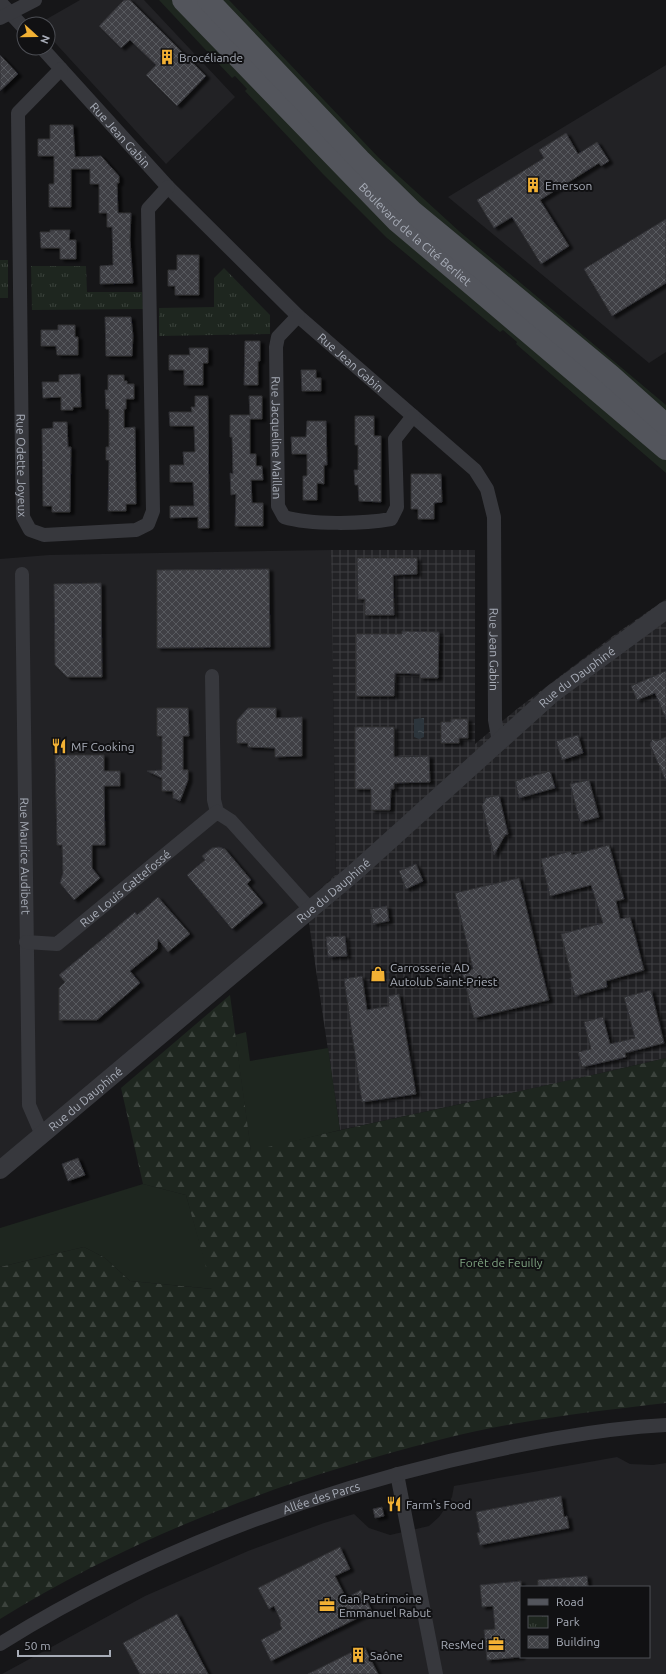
<svg xmlns="http://www.w3.org/2000/svg" width="666" height="1674" font-family="Ubuntu,sans-serif">
	<defs>
		<pattern id="industrial-grid" width="8" height="8" patternUnits="userSpaceOnUse"><rect width="8" height="8" fill="#222225"/><path d="M0 4h8M4 0v8" fill="none" stroke="#3f3f43"/></pattern>
		<pattern id="forest-firs" width="22" height="20" patternUnits="userSpaceOnUse"><rect width="22" height="20" fill="#1e261f"/><path d="M5 1l3.5 6h-7zM16 11l3.5 6h-7z" fill="#3c433d"/></pattern>
		<pattern id="park-tufts" width="24" height="20" patternUnits="userSpaceOnUse"><rect width="24" height="20" fill="#1e261f"/><path d="M3 7l-1-3M5 7V3M7 7l1-3M15 17l-1-3M17 17v-4M19 17l1-3" fill="none" stroke="#3c433d"/></pattern>
		<pattern id="water-ripples" width="26" height="14" patternUnits="userSpaceOnUse"><rect width="26" height="14" fill="#2c353c"/><path d="M2 4q2-2 4 0t4 0M15 11q2-2 4 0t4 0" fill="none" stroke="#485056"/></pattern>
		<pattern id="building-cross-hatch" width="8" height="8" patternUnits="userSpaceOnUse"><rect width="8" height="8" fill="#404145"/><path d="M0 0l8 8M0 8l8-8" fill="none" stroke="#595a5e"/></pattern>
		<filter id="shadow"><feDropShadow dx="4" dy="2.5" stdDeviation="1" flood-color="#0009"/></filter>
	</defs>
	<rect width="100%" height="100%" fill="#161618"/>
	<path fill="#222225" fill-rule="evenodd" d="M80 0H144L235 97 166 164 48 35V24H38Z
		M666 65V352L649 363 448 197Z
		M331 550 336 874 306 903 0 1159V559L49 555Z
		M617 1457 630 1464 653 1465 666 1463V1674H2L145 1596 248 1551 324 1523 354 1514 369 1528 390 1535 429 1526 439 1517 446 1507 452 1497 454 1486ZM521 1587H649V1657H521Z"/>
	<path fill="url(#industrial-grid)" d="M331 550H475V744L517 709 617 633 666 599V1058L571 1080 340 1130 306 903 336 874Z"/>
	<path fill="#1e261f" d="M159 0H229L378 157 460 232 666 405V473L516 344 517 342 503 330 500 332 387 238 322 173 245 91 247 89 235 76 232 78Z
		M246 1032 250 1061 328 1048 340 1130 251 1152 235 1035Z
		M143 1184 186 1195 213 1289 130 1281 105 1258 84 1247 0 1267V1228Z"/>
	<path fill="url(#forest-firs)" d="M230 995 251 1151C389 1118 528 1091 666 1058V1403C589 1412 510 1421 435 1441 283 1480 134 1536 0 1619V1267L84 1247 105 1258 130 1281 212 1289 186 1195 143 1184 121 1088Z"/>
	<path fill="url(#park-tufts)" d="M0 260H8V298H0Z
		M31 266H86L87 292H142L143 309 32 310Z
		M224 268 270 315V334L159 336V308L214 307V278Z"/>
	<path fill="url(#water-ripples)" d="M424 718V737L419 739 414 737V719Z"/>
	<path fill="url(#building-cross-hatch)" stroke="#303034" filter="url(#shadow)" d="M124 0H130L206 76 177 106 146 75 156 65 130 40 121 48 99 26Z
		M0 55 18 74 0 91Z
		M50 125H73L75 157 101 156 119 176V183H117L118 213H131L130 240 133 283 100 284V266L113 265 112 227H107V213H99V184H90V169H71V207H49V184H54V156H38V139H50Z
		M566 133 578 154 597 142 609 161 601 166 599 163 540 200 569 246 541 264 512 217 494 228 477 200 544 158 539 150Z
		M666 219V283L612 316 584 269Z
		M50 230H70L69 240H76V259H60V248H41L40 232H50Z
		M177 255H199V295H175V286H168V270H177Z
		M105 317H131L133 336 132 356H106Z
		M58 325H75V337H78V355H57L56 346H41V330H58Z
		M245 341H260V361H258V385H244Z
		M189 348H208V363H203V385H184V370H169V355H190Z
		M301 370H316V378H321V391H302Z
		M80 374 81 407H73V410H61V397L43 398 42 382H59V375Z
		M108 375H124V381H127V384H134V399H126V409H124V428L135 427 136 504H126V511H108L109 460H106V447H109V409H106L105 390H108Z
		M195 396H208L209 528H198V517L170 518V506H194L193 482H170V465H184L183 452H195L194 426H170L169 412H192L191 407H195Z
		M249 396H262V419H250V454H256V466H262L263 480H251L252 503H263V526H235L236 494 231 495 230 473 233 474 232 437H230V415H250Z
		M355 416H374V436H381V502L359 501 358 485H355L354 470H358V445H355Z
		M307 421H326L327 465H324V484L317 483V500H303V476H307V454H292L291 437H306Z
		M53 422H67L68 447H71L70 512H52V506H43L42 429 53 428Z
		M411 474H441L442 502 434 503V519H418V509H411Z
		M357 558H417V574L393 575 394 615H365V599H358Z
		M269 569 270 647 157 648V570Z
		M101 583 102 677H67L55 665 54 584Z
		M402 631 439 632 438 678H420V674L395 673 394 696H356V634H402Z
		M666 671V719L655 693 637 700 631 686Z
		M157 708H188L189 736H183V770H188V780L180 801 173 798V791H162V778L147 771 162 770V736H157Z
		M248 708H276V718L302 717V756L275 757V748L248 747V743H237V720Z
		M451 719H468V738H459V743H441V722H451Z
		M355 727H394V757L429 756 430 782 394 783V789H391L390 810H371V789H355Z
		M578 735 583 753 562 760 556 741Z
		M666 737V781L650 745 652 739 657 741Z
		M55 755H104V771H120V786H104L105 845H92V868L100 878 74 900 60 883 63 873 62 845H57Z
		M550 771 555 788 519 798 515 781Z
		M589 780 599 817 580 822 570 784Z
		M499 795 508 834 505 835 494 855 482 805 486 798Z
		M609 845 624 899 616 901 620 919 630 917 644 970 606 981 607 987 575 996 570 978H572L561 934 603 923 591 885 550 896 541 859 571 851 572 855Z
		M219 847 225 849 251 880 247 884 263 903 232 929 187 875 205 860 202 856 212 848Z
		M416 864 423 881 406 889 399 871Z
		M519 878 549 1000 474 1018 462 972 473 969 455 893Z
		M158 897 190 934 168 952 158 939 157 949 130 971 140 983 97 1020H59V988L65 982 59 975 135 912 137 915Z
		M387 906 389 921 373 924 370 909Z
		M345 936 347 956 328 957 326 937Z
		M362 976 367 1010 389 1006 388 996 399 994 416 1094 362 1102 344 979Z
		M651 990 664 1043 625 1053 626 1057 582 1067 578 1052 591 1049 584 1022 603 1017 610 1044 635 1038 624 997Z
		M78 1158 85 1175 68 1181 62 1164Z
		M561 1496 564 1517 567 1516 569 1528 480 1545 477 1533 480 1532 476 1512Z
		M382 1507 384 1516 375 1518 373 1509Z
		M340 1547 350 1569 335 1576 346 1598 361 1590 372 1611 271 1661 261 1640 282 1629 280 1624 281 1621 274 1606 269 1609 258 1588Z
		M587 1576 588 1587H538V1580Z
		M521 1581V1657L487 1660 484 1630 495 1629 493 1606 482 1607 480 1585Z
		M177 1614 208 1674H140L123 1643Z
		M364 1646 378 1674H308Z"/>
	<g fill="none" stroke-linecap="round" stroke-linejoin="round">
		<g stroke="#37383d" stroke-width="14">
			<path d="M0 2 24 28"/>
			<path d="M0 18 35 0"/>
			<path id="s1" d="M42 48 168 187 298 316 475 470 487 489 494 517 495 720 499 742"/>
			<path id="s2" d="M61 69 18 113 22 463 23 517 30 530 44 535 136 530 148 524 153 511 148 209 168 187"/>
			<path id="s3" d="M298 316 278 337 276 347 278 506 284 517C310 525 364 524 391 519L397 507 395 439 413 416"/>
			<path id="s4" d="M22 574 29 1105 39 1128 44 1133"/>
			<path d="M212 676 214 800 217 812"/>
			<path id="s5" d="M26 942 57 944 217 812 231 821 310 909"/>
			<path d="M397 1474 436 1674"/>
			<path id="s6" d="M0 1644C138 1558 291 1499 449 1461 521 1444 592 1429 666 1425"/>
		</g>
		<path stroke="#37383d" stroke-width="18" id="s7" d="M0 1170 355 872 552 694 666 610"/>
		<g stroke="#53555c" stroke-width="22">
			<path id="s8" d="M183 0 397 221 666 449"/>
			<path d="M208 0 360 160 413 212 610 375 666 425"/>
		</g>
	</g>
	<defs>
		<symbol id="building-bare" viewBox="-9 -9 18 18"><path d="M-4-6H4V6H1V3H-1V6H-4ZM-2.5-4.3h1.7v1.8h-1.7ZM.8-4.3h1.7v1.8H.8ZM-2.5-1h1.7V.8h-1.7ZM.8-1h1.7V.8H.8Z" fill="#f2b134" stroke="#111113" stroke-width="2.5" paint-order="stroke"/></symbol>
		<symbol id="restaurant-bare" viewBox="-9 -9 18 18"><path d="M-5-6h1v4h1v-4h1v4h1v-4h1v5L-1.5 .5V6h-2V.5L-5-1ZM5-6V6H3V1.5H1.5Q1.5-4 5-6Z" fill="#f2b134" stroke="#111113" stroke-width="2.5" paint-order="stroke"/></symbol>
		<symbol id="shop-bare" viewBox="-9 -9 18 18"><path d="M-5-2.5h2.3a2.7 3.5 0 0 1 5.4 0H5L5.5 6h-11ZM-1.5-2.5h3a1.5 2.3 0 0 0-3 0Z" fill="#f2b134" stroke="#111113" stroke-width="2.5" paint-order="stroke"/></symbol>
		<symbol id="office-bare" viewBox="-9 -9 18 18"><path d="M-6-3h4V-5.5h4V-3h4V5H-6ZM-1-4.5V-3h2v-1.5ZM-6 0V1H6V0Z" fill="#f2b134" stroke="#111113" stroke-width="2.5" paint-order="stroke"/></symbol>
	</defs>
	<g fill-rule="evenodd">
		<use href="#building-bare" x="156" y="46" width="22" height="22"/>
		<use href="#building-bare" x="522" y="174" width="22" height="22"/>
		<use href="#restaurant-bare" x="48" y="735" width="22" height="22"/>
		<use href="#shop-bare" x="367" y="963" width="22" height="22"/>
		<use href="#restaurant-bare" x="383" y="1493" width="22" height="22"/>
		<use href="#office-bare" x="316" y="1594" width="22" height="22"/>
		<use href="#office-bare" x="485" y="1633" width="22" height="22"/>
		<use href="#building-bare" x="347" y="1644" width="22" height="22"/>
	</g>
	<g text-anchor="middle" dominant-baseline="central" stroke-width="4" stroke-linejoin="round" paint-order="stroke">
		<g font-size="12" fill="#a8adb8" stroke="#111113" text-anchor="start">
			<text x="179" y="57">Brocéliande</text>
			<text x="545" y="185">Emerson</text>
			<text x="71" y="746">MF Cooking</text>
			<text x="390" y="967">Carrosserie AD<tspan x="390" dy="14">Autolub Saint-Priest</tspan></text>
			<text x="406" y="1504">Farm's Food</text>
			<text x="339" y="1598">Gan Patrimoine<tspan x="339" dy="14">Emmanuel Rabut</tspan></text>
			<text x="484" y="1644" text-anchor="end">ResMed</text>
			<text x="370" y="1655">Saône</text>
		</g>
		<g font-size="12" fill="#a8adb8" stroke="#111113">
			<text stroke="none"><textPath href="#s1" startOffset="117">Rue Jean Gabin</textPath></text>
			<text stroke="none"><textPath href="#s8" startOffset="330">Boulevard de la Cité Berliet</textPath></text>
			<text stroke="none"><textPath href="#s1" startOffset="441">Rue Jean Gabin</textPath></text>
			<text stroke="none"><textPath href="#s3" startOffset="130">Rue Jacqueline Maillan</textPath></text>
			<text stroke="none"><textPath href="#s2" startOffset="414">Rue Odette Joyeux</textPath></text>
			<text stroke="none"><textPath href="#s1" startOffset="789">Rue Jean Gabin</textPath></text>
			<text stroke="none"><textPath href="#s7" startOffset="759">Rue du Dauphiné</textPath></text>
			<text stroke="none"><textPath href="#s4" startOffset="282">Rue Maurice Audibert</textPath></text>
			<text stroke="none"><textPath href="#s5" startOffset="119">Rue Louis Gattefossé</textPath></text>
			<text stroke="none"><textPath href="#s7" startOffset="435">Rue du Dauphiné</textPath></text>
			<text stroke="none"><textPath href="#s7" startOffset="111">Rue du Dauphiné</textPath></text>
			<text stroke="none"><textPath href="#s6" startOffset="354">Allée des Parcs</textPath></text>
		</g>
		<g font-size="12" fill="#7fa381" stroke="#111113">
			<text x="501" y="1262">Forêt de Feuilly</text>
		</g>
	</g>
	<rect x="520" y="1586" width="130" height="72" fill="#111113" stroke="#4d4f55"/>
	<rect x="528" y="1599" width="20" height="6" fill="#53555c" stroke="#4d4f55"/>
	<text x="556" y="1606" font-size="12" fill="#a8adb8">Road</text>
	<rect x="528" y="1616" width="20" height="12" fill="url(#park-tufts)" stroke="#4d4f55"/>
	<text x="556" y="1626" font-size="12" fill="#a8adb8">Park</text>
	<rect x="528" y="1636" width="20" height="12" fill="url(#building-cross-hatch)" stroke="#4d4f55"/>
	<text x="556" y="1646" font-size="12" fill="#a8adb8">Building</text>
	<g transform="translate(36 36) rotate(111)"><circle r="19" fill="#111113" stroke="#4d4f55"/>
	<path d="M0-3L7 15L0 10L-7 15Z" fill="#f2b134"/>
	<text y="-6" font-size="11" font-weight="bold" text-anchor="middle" fill="#a8adb8">N</text>
	</g>
	<path d="M18 1650v6h92v-6" fill="none" stroke="#a8adb8" stroke-width="2"/>
	<text x="24" y="1650" font-size="12" fill="#a8adb8" stroke="#111113" stroke-width="3" paint-order="stroke">50 m</text>
</svg>
